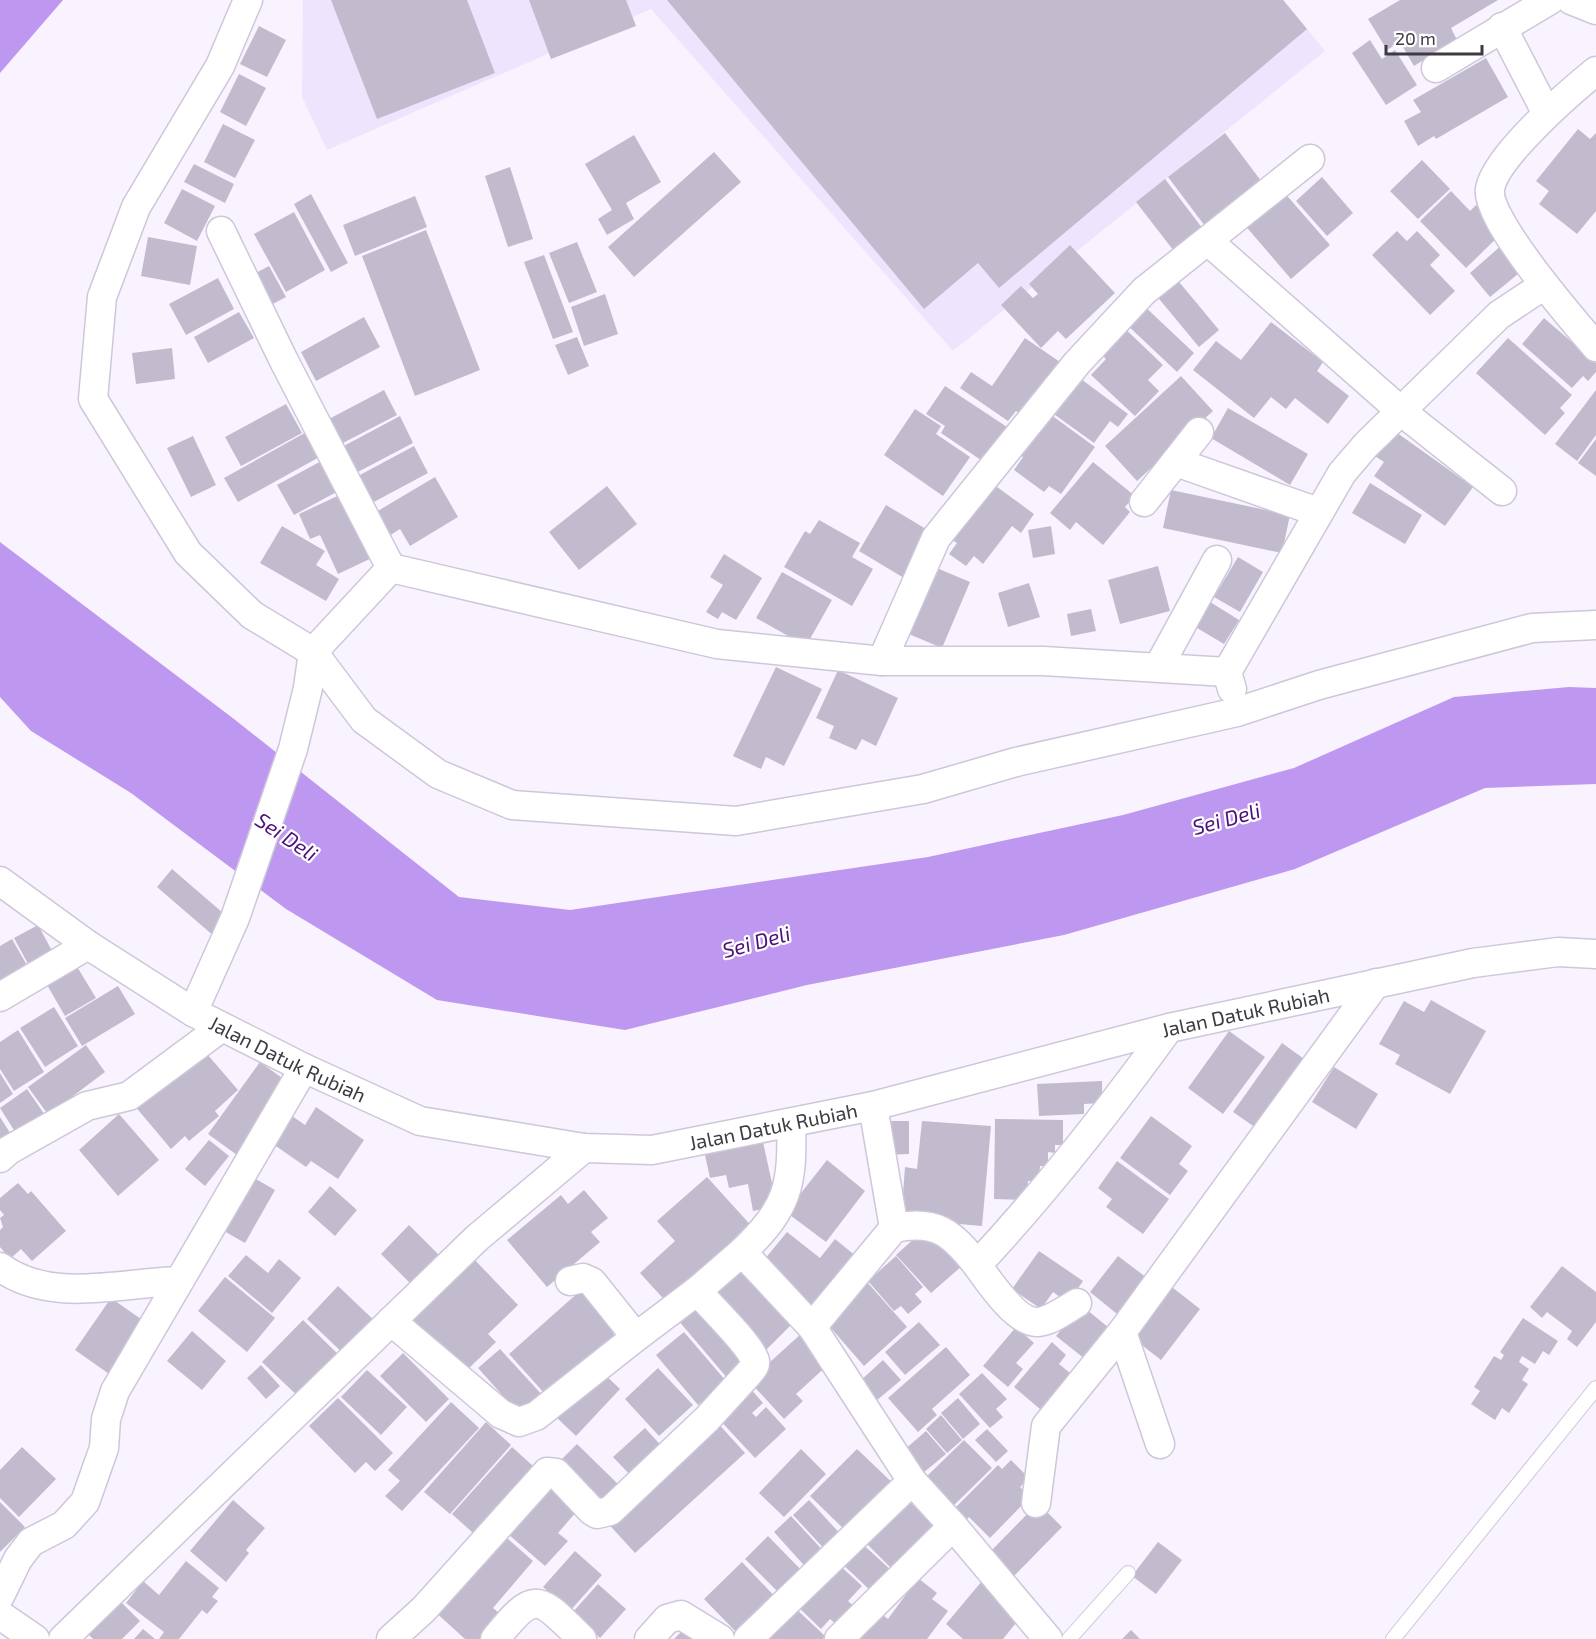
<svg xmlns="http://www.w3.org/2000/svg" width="1596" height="1639" font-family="'Exo 2',sans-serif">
	<rect width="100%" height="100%" fill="#f8f3ff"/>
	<path fill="#efe4fe" d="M303 0H1284L1325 51 953 351 651 9 327 150 302 97Z"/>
	<path fill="#be98f0" d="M0 0H63L0 73Z
		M0 542 234 719 459 897 570 910 928 857 1123 815 1294 768 1454 697 1569 687 1596 688V784L1485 788 1295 869 1064 935 807 985 625 1030 437 1000 286 909 131 793 31 731 0 697Z"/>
	<path fill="#c2bbcd" d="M331 0H467L495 73 377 119Z
		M529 0H626L636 26 551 59Z
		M667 0H1283L1307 29 999 288 978 263 924 309Z
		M1400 0H1498L1451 28 1457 40 1414 66 1400 42 1387 50 1368 19Z
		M259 26 286 40 267 77 240 64Z
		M1370 40 1382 59 1395 50 1417 85 1386 105 1352 53Z
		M1486 58 1508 97 1436 139 1434 136 1418 146 1404 121 1421 112 1413 100Z
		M239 74 266 88 246 126 220 112Z
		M223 124 255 140 235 178 204 162Z
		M1578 129 1590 139 1596 133V211L1577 234 1539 204 1549 191 1536 181Z
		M1225 133 1265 186 1208 230 1168 177Z
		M634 135 661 182 626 203 634 219 607 235 598 219 612 210 585 164Z
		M714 152 741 182 634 277 608 247Z
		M1422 160 1450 189 1418 219 1390 191Z
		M194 164 234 184 225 203 184 182Z
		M510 167 533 239 508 247 485 176Z
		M1322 177 1353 213 1327 236 1296 201Z
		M1165 179 1206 233 1177 255 1136 202Z
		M182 189 215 206 197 241 164 223Z
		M1282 190 1330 245 1291 279 1243 223Z
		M1451 191 1470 211 1476 205 1503 232 1466 268 1420 221Z
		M311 194 348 263 331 272 294 204Z
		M415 196 427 227 355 256 343 225Z
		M294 212 325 270 286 292 254 234Z
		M426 230 480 370 415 396 362 256Z
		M1397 231 1407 241 1417 231 1440 255 1430 265 1455 291 1430 315 1372 255Z
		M148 237 197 246 190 285 141 276Z
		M577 242 597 292 569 303 549 253Z
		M1503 244 1524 269 1490 297 1470 273Z
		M1070 245 1115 293 1066 339 1058 331 1041 348 1001 305 1021 286 1033 298 1038 294 1029 284Z
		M544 255 573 332 553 339 524 262Z
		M269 266 286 297 267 307 250 276Z
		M1175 277 1219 330 1199 347 1155 294Z
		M218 278 234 309 186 335 169 304Z
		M605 294 618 334 584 346 571 307Z
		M1141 303 1194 353 1177 372 1124 322Z
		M239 312 254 338 208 363 194 337Z
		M364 317 380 347 316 381 301 352Z
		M1544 318 1596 363V372L1588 381 1583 376 1572 388 1522 344Z
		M1118 322 1163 365 1148 380 1159 391 1135 416 1091 375 1106 359 1094 348Z
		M1271 322 1323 362 1317 371 1349 396 1328 424 1295 398 1286 409 1271 397 1254 418 1193 370 1216 341 1241 360Z
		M577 337 589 366 568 375 555 345Z
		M1025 338 1060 362 1023 416 1016 411 1008 421 960 388 971 372 992 386Z
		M1508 338 1572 395 1560 408 1565 413 1545 435 1476 373Z
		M172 348 175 379 136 384 132 353Z
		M1077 376 1128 414 1118 427 1110 421 1094 443 1051 412Z
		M1181 376 1213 411 1137 481 1105 446Z
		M945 386 1010 429 994 453 988 450 981 460 941 433 945 426 926 414Z
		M384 390 397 415 339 445 327 420Z
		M1596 390V435L1577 461 1555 444Z
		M286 404 302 433 241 466 225 437Z
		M1228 408 1308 454 1290 485 1211 438Z
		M915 409 941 426 936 434 970 457 943 496 884 455Z
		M1043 409 1095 447 1061 494 1049 486 1044 492 1014 470 1023 457 1013 449Z
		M400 416 413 443 354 474 340 448Z
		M310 430 323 455 238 502 224 478Z
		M1393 430 1473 487 1445 526 1374 476 1384 462 1375 456Z
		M193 436 216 485 191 497 167 448Z
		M1596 439V476L1578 463Z
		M414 446 428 473 372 503 358 476Z
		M325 459 342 489 294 515 277 485Z
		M1093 462 1135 496 1125 507 1130 512 1103 545 1076 522 1070 530 1050 513Z
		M435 477 458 517 410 546 400 529 389 536 376 512Z
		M1370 483 1422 515 1405 544 1352 513Z
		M993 484 1034 514 1021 533 1012 526 983 564 974 556 966 566 949 554 957 543 952 540Z
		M607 486 637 524 579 570 549 532Z
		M1171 490 1290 515 1282 553 1163 528Z
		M346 492 376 556 338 574 320 535 310 539 299 514Z
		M886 505 931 532 904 578 859 551Z
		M819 520 860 543 852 557 873 569 852 606 784 567 805 531 810 534Z
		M282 526 325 551 316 565 339 579 326 601 260 563Z
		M1051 526 1055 554 1033 558 1028 530Z
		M724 554 762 578 736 620 722 612 718 619 706 612 723 585 710 577Z
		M1238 557 1263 572 1240 612 1214 597Z
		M932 566 970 582 942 648 904 632Z
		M1158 566 1170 611 1120 624 1108 580Z
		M782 572 832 600 806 646 756 618Z
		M1029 583 1040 617 1008 627 998 593Z
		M1207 600 1239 620 1224 644 1192 625Z
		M1091 609 1096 631 1071 636 1067 614Z
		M776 667 822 689 784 766 766 757 761 769 733 756Z
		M838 670 898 698 876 746 862 739 856 750 829 738 834 726 816 718Z
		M172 869 230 919 215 937 157 887Z
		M38 925 57 960 33 973 14 938Z
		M12 939 28 967 0 984V946Z
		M73 960 96 998 65 1016 43 978Z
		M118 986 135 1014 82 1046 65 1018Z
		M1431 1000 1486 1031 1450 1094 1395 1064 1400 1055 1379 1044 1404 1001 1424 1012Z
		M54 1007 78 1046 45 1067 20 1028Z
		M18 1030 44 1072 14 1091 0 1069V1042Z
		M1229 1031 1265 1057 1223 1114 1188 1088Z
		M1282 1043 1307 1061 1259 1130 1233 1112Z
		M86 1045 105 1072 73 1096 78 1102 52 1120 28 1087Z
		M201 1047 238 1090 215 1111 219 1116 189 1141 185 1136 171 1149 134 1105Z
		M260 1062 289 1083 237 1155 208 1134Z
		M1334 1067 1378 1094 1356 1129 1312 1102Z
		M0 1073 13 1094 0 1103Z
		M1102 1081V1103L1084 1104V1114L1039 1116 1037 1084Z
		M27 1089 47 1118 19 1138 0 1108Z
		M316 1107 364 1140 338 1179 311 1161 306 1167 273 1144 292 1116 305 1125Z
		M119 1114 159 1160 118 1196 79 1150Z
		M1151 1116 1192 1146 1179 1164 1188 1171 1170 1195 1120 1158Z
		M0 1117 14 1139 0 1148Z
		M995 1119 1063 1120V1145H1055V1153L1048 1152V1166H1040L1039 1181H1028L1027 1200 994 1199Z
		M885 1121H909V1154L885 1155Z
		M922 1121 991 1126 982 1226 901 1219 905 1167 917 1169Z
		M209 1140 229 1156 205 1186 185 1169Z
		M763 1142 777 1206 753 1211 748 1184 729 1188 726 1175 710 1178 705 1155Z
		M827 1160 865 1191 826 1242 786 1212Z
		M1117 1161 1169 1199 1143 1234 1106 1207 1112 1199 1098 1188Z
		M247 1174 275 1190 245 1243 217 1227Z
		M707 1177 756 1231 671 1307 640 1273 675 1241 657 1221Z
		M18 1183 28 1194 31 1191 66 1231 32 1261 21 1249 10 1259 0 1247V1230L3 1227 0 1218 4 1215 0 1210V1198Z
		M330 1186 357 1210 335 1236 308 1212Z
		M584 1190 608 1218 591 1232 600 1242 547 1287 507 1240 561 1195 568 1204Z
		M409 1225 442 1258 414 1287 381 1254Z
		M927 1227 962 1266 931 1293 896 1255Z
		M787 1232 820 1258 835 1239 857 1257 816 1309 760 1265Z
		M1039 1251 1083 1281 1068 1303 1053 1292 1041 1309 1012 1289Z
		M246 1255 268 1273 279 1259 301 1278 272 1313 228 1276Z
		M896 1256 923 1287 915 1294 922 1302 908 1314 901 1306 894 1311 868 1281Z
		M1118 1256 1151 1281 1122 1318 1090 1292Z
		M472 1257 518 1305 488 1334 496 1342 465 1372 401 1326Z
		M739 1262 795 1321 760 1356 703 1296Z
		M1562 1266 1596 1292V1322L1577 1347 1567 1339 1572 1331 1547 1312 1542 1318 1530 1307Z
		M225 1277 275 1318 247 1352 198 1311Z
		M867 1282 907 1327 864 1366 824 1320Z
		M1168 1284 1200 1309 1161 1360 1129 1335Z
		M338 1286 379 1325 347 1357 307 1319Z
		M580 1291 615 1332 613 1334 617 1338 545 1394 509 1354Z
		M111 1298 148 1324 112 1376 75 1350Z
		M701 1300 751 1361 728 1379 678 1320Z
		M1081 1305 1114 1332 1090 1363 1056 1336Z
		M1523 1318 1558 1341 1549 1355 1543 1351 1535 1364 1522 1356 1519 1362 1529 1369 1522 1380 1528 1384 1509 1413 1502 1408 1495 1420 1471 1404 1480 1391 1474 1387 1494 1356 1501 1360 1504 1355 1500 1352Z
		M303 1320 343 1359 303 1401 262 1362Z
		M919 1322 940 1345 905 1375 885 1352Z
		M1016 1327 1034 1343 1016 1363 1023 1369 1008 1387 983 1366Z
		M192 1331 226 1361 202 1390 167 1361Z
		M684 1332 726 1381 698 1405 656 1355Z
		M802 1333 830 1363 796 1394 803 1401 784 1419 749 1381Z
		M1052 1342 1066 1355 1059 1364 1070 1373 1040 1409 1014 1387Z
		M946 1347 970 1375 932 1409 937 1415 918 1432 888 1398Z
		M500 1349 544 1397 522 1417 478 1368Z
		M403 1353 449 1399 426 1422 380 1376Z
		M883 1360 901 1380 876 1401 859 1382Z
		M261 1365 280 1386 266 1399 247 1378Z
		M658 1368 693 1405 659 1436 625 1399Z
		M367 1370 407 1407 381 1435 341 1397Z
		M600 1370 620 1389 576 1436 555 1416Z
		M982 1373 1007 1399 996 1409 1003 1417 990 1428 959 1394Z
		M748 1386 763 1403 752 1413 756 1417 766 1407 786 1429 755 1458 716 1416Z
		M338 1398 393 1453 375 1471 366 1462 355 1473 309 1426Z
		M958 1398 980 1424 963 1439 941 1413Z
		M451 1402 479 1428 402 1511 385 1496 400 1481 388 1470Z
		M941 1415 962 1440 947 1453 926 1429Z
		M714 1419 745 1453 635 1553 604 1519Z
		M486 1422 511 1445 450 1514 424 1492Z
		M645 1428 667 1452 636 1481 613 1457Z
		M987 1429 1008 1451 996 1462 975 1440Z
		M926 1431 946 1454 923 1473 903 1451Z
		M964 1440 992 1468 949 1510 921 1482Z
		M577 1444 622 1488 597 1512 553 1468Z
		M22 1447 56 1479 19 1517 0 1498V1470Z
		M512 1447 543 1475 483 1542 452 1514Z
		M801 1449 826 1474 784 1517 759 1493Z
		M857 1449 899 1489 852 1537 810 1496Z
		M1011 1460 1029 1478 1020 1487 1030 1497 990 1538 969 1517 962 1525 950 1513 998 1465 1002 1469Z
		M548 1473 583 1504 558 1533 568 1541 545 1566 500 1527Z
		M902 1494 933 1525 915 1544 919 1547 901 1566 897 1562 891 1568 860 1537Z
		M233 1500 265 1528 246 1550 249 1553 226 1582 190 1551Z
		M809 1500 845 1539 829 1554 793 1515Z
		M0 1502 25 1527 0 1552Z
		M1038 1503 1062 1527 1014 1576 990 1552Z
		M791 1516 828 1556 811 1573 774 1532Z
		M500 1532 533 1561 493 1608 506 1619 488 1639H465L432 1609Z
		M768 1536 805 1574 783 1597 745 1559Z
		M856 1538 893 1572 873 1593 837 1559Z
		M1158 1542 1182 1560 1156 1594 1132 1576Z
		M575 1551 602 1575 570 1611 543 1587Z
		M834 1560 862 1586 848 1601 855 1607 837 1625 830 1619 821 1629 794 1603Z
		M186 1561 219 1588 212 1597 218 1601 207 1614 202 1610 179 1639H159L164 1632 126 1603 143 1581 159 1595Z
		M742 1562 781 1603 743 1639 704 1599Z
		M918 1578 937 1593 932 1599 948 1611 927 1639H854L876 1610 888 1619Z
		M982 1581 1020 1618 1003 1639H963L946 1624Z
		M598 1584 626 1609 600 1638 572 1613Z
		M118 1599 140 1621 122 1639H93L85 1631Z
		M792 1605 825 1636 823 1639H760Z
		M686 1627 698 1639H674Z
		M143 1629 155 1639H134Z
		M1131 1630 1140 1639H1122Z"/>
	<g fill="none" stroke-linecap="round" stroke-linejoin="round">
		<defs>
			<path id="service" d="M1069 1639 1128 1573
				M1393 1639 1596 1388"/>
			<g id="minor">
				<path d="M248 0 220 66 136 207 102 297 93 399 188 553 252 615 313 652 364 720 438 774 512 805 736 821 923 789 1016 762 1237 712 1319 685 1532 628 1596 625"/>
				<path d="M1571 0 1596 10"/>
				<path d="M1502 27 1546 112"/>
				<path d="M1436 68 1550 0"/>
				<path d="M1596 71C1570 92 1495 157 1490 189 1485 219 1574 321 1596 347"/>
				<path d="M221 231 284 361 391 568"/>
				<path d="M1208 241 1402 412 1502 491"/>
				<path d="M1176 462 1318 512"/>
				<path d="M1144 502 1199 432"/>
				<path d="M882 661 936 538 1077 363 1144 291 1310 159"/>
				<path d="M1159 666 1217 560"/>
				<path d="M1232 689 1227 672 1342 473 1366 445 1499 315 1544 285"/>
				<path id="s1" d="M0 881 88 945 193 1012 304 1068 420 1121 584 1148 652 1150 873 1106 1169 1028 1473 963 1558 952 1596 954"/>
				<path d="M0 997 88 945"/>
				<path d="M193 1012 235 918 293 749 308 688 313 652 391 568 717 644 882 661H1043L1227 672"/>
				<path d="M873 1106 894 1228"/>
				<path d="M791 1123C793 1186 788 1208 742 1252L812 1327 912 1481 953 1526"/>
				<path d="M0 1158 9 1150 87 1106 129 1096 222 1027"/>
				<path d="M0 1267C50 1304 120 1283 178 1281"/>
				<path d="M570 1281 583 1278 592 1282 636 1337 697 1291 742 1252"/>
				<path d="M1077 1303C1065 1310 1051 1321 1038 1322 1017 1324 988 1280 977 1265 1047 1190 1109 1111 1169 1028"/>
				<path d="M391 1321 501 1414 519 1422 536 1416 636 1337"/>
				<path d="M812 1327 894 1228C936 1219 952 1233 977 1265"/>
				<path d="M1122 1332 1160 1444"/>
				<path d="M1036 1503 1046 1426 1122 1332 1376 983"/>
				<path d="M0 1596 18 1559 31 1542 64 1525 85 1502 104 1448 106 1419 115 1391 304 1068"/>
				<path d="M0 1615 35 1639"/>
				<path d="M63 1639 477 1238 584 1148"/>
				<path d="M391 1639 424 1609 547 1472 556 1473 592 1511 597 1514 610 1511 707 1419 749 1373C752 1369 756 1366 755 1361 751 1345 709 1305 697 1291"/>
				<path d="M495 1639C536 1588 538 1596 582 1639"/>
				<path d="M649 1639 667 1619 681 1615 720 1639"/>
				<path d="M748 1639 912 1481"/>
				<path d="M839 1639 953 1526 1048 1639"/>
			</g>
		</defs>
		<use href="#service" stroke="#cec7d9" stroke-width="16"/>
		<use href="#minor" stroke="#cec7d9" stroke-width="31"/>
		<use href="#service" stroke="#fff" stroke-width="14"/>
		<use href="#minor" stroke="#fff" stroke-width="28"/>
	</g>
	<g text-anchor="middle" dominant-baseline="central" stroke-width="4.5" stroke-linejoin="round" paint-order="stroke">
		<g font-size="20" fill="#3d3a41" stroke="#fff">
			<text stroke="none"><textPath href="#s1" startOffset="1329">Jalan Datuk Rubiah</textPath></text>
			<text stroke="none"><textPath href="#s1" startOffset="339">Jalan Datuk Rubiah</textPath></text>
			<text stroke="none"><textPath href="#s1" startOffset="843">Jalan Datuk Rubiah</textPath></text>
		</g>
		<g font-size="21" font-style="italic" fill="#4b1379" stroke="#fff">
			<text transform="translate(1226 818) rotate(-15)">Sei Deli</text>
			<text transform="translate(287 836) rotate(34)">Sei Deli</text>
			<text transform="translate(756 941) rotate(-15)">Sei Deli</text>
		</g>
	</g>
	<path d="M1386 45v9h96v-9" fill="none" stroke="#3d3a41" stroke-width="3"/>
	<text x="1395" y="45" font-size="18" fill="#3d3a41" stroke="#ffffff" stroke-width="4.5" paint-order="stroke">20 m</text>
</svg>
